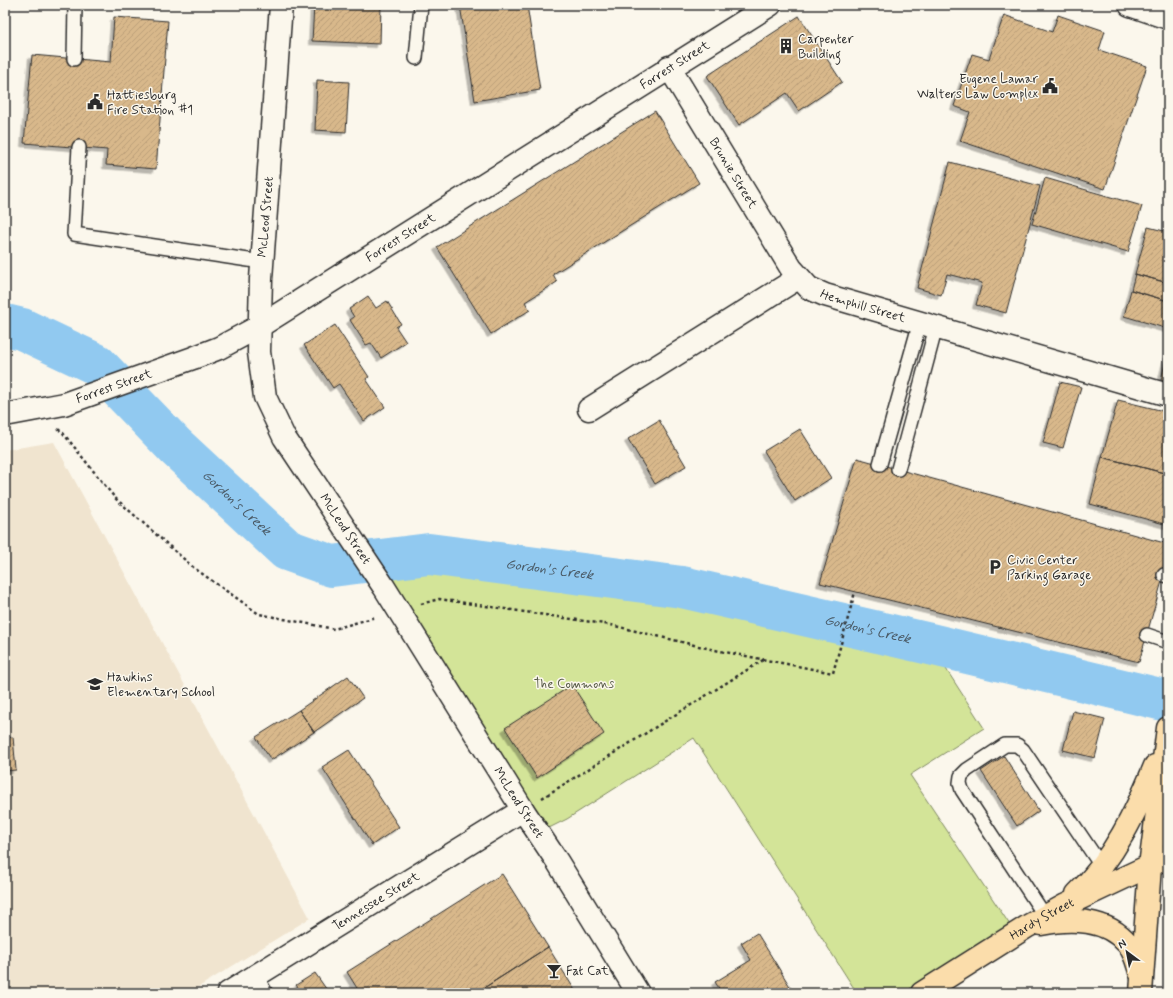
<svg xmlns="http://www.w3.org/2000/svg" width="1173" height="998" font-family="Mynerve,sans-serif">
	<defs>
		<pattern id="building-hatch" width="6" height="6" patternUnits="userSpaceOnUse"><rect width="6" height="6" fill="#d8b88b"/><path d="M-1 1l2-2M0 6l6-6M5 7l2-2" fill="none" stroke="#ba9e78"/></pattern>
		<filter id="shadow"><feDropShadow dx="-3.5" dy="3.5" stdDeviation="0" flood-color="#0004"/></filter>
	</defs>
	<rect width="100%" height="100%" fill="#fbf7ec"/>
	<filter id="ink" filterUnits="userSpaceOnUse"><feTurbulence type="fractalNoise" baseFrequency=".025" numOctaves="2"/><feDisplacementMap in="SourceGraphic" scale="8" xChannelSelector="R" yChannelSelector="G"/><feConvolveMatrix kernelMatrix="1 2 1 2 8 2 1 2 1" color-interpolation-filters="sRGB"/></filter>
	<g filter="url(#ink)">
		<path fill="#f0e4cf" d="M54 442 310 918 189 993H5V450Z"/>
		<path fill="#d3e498" stroke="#7f8862" d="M429 554 682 587 930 644 984 728 910 775 1016 934 922 993H857L694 738 567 819 539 833 362 562Z"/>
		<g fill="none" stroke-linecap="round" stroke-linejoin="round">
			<path stroke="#91c9f0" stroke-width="42" id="s1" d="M5 325 22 329 96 364 176 447 287 550 332 566 429 554 682 587 930 644 1168 701"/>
		</g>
		<path fill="url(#building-hatch)" stroke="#2b2b2b" filter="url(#shadow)" d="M314 5H381L380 44 312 41Z
			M460 5H527L540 90 475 101Z
			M1004 15 1052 32 1058 15 1105 31 1099 50 1147 66 1105 189 960 141 970 112 954 106 972 54 989 59Z
			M799 16 842 82 799 111 787 93 739 125 707 76Z
			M114 17 168 21 156 169 106 165 107 150 24 143 32 55 111 62Z
			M317 80 349 82 346 132 315 130Z
			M655 111 699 183 553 274 557 282 525 302 530 310 491 334 437 247Z
			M950 162 1040 186 1006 313 976 305 982 283 947 274 941 295 917 288Z
			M1045 178 1142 206 1128 252 1032 224Z
			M1148 227 1168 232V283L1135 274Z
			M1135 274 1168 283V301L1131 290Z
			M1131 290 1168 301V329L1124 316Z
			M368 296 376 308 387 301 401 324 396 327 406 342 381 358 371 343 366 345 350 320 354 317 349 309Z
			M335 325 369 377 366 379 385 407 364 421 339 384 333 388 304 345Z
			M1168 350V382L1161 380Z
			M1060 382 1081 387 1063 448 1043 443Z
			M1118 400 1168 412V474L1102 457Z
			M659 420 686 466 655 484 628 439Z
			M800 429 831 478 795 501 764 451Z
			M1102 457 1168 474V525L1090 504Z
			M857 458 1168 544V560L1139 662 820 583Z
			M348 676 363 698 314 732 299 710Z
			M572 685 604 734 537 778 505 728Z
			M299 710 314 732 271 760 256 737Z
			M1073 711 1105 719 1095 758 1063 750Z
			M13 737 16 770 5 771V738Z
			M349 750 399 827 372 845 322 767Z
			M1004 756 1039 811 1017 826 981 771Z
			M502 874 548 947 476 993H360L347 972Z
			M757 933 794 993H722L715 982 751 960 741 943Z
			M548 947 576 992 574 993H476Z
			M315 973 329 993H302L296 985Z"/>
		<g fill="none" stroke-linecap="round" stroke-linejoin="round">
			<defs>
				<path id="lane" d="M416 58 421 5
					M74 59 75 5
					M79 147 74 234 262 262
					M880 464 920 322
					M898 469 936 327
					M1164 575 1168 576
					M1147 635 1168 642
					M1045 916 962 790 960 783 961 776 967 770 1005 745H1017L1023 750 1102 867
					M256 976 266 993"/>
				<g id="street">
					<path d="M589 409 798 278"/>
					<path id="s2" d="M5 415 64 404 193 358 219 348 260 326"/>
					<path id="s3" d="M228 993 523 810"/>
				</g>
				<g id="secondary">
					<path id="s4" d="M281 5 261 279 259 352 265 397 284 437 384 587 523 810 557 861 638 993"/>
					<path d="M1130 5 1168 18"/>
					<path id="s5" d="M669 67 791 268 809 288 825 295 1168 395"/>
					<path id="s6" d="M260 326 770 5"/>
				</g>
				<g id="primary">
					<path d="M1077 894C1114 859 1136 812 1155 766"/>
					<path d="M1041 924C1070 918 1107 918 1128 944 1135 952 1137 962 1140 972"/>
					<path id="s7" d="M922 993 1028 926 1066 905 1168 857"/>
					<path d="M1141 993 1150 866 1168 728"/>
				</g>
			</defs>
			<use href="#lane" stroke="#2b2b2b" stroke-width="16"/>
			<use href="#street" stroke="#2b2b2b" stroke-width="25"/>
			<use href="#secondary" stroke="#2b2b2b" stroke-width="25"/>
			<use href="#primary" stroke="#2b2b2b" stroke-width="25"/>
			<path stroke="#2b2b2b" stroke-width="2.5" stroke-dasharray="3 3" stroke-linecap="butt" d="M58 429 63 433 115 498 194 568 259 614 334 629 376 617
				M421 604 439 599 611 625 715 650 833 673 855 592
				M542 798 763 660"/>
			<use href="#lane" stroke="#fbf7ec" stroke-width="13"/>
			<use href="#street" stroke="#fbf7ec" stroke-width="22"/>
			<use href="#secondary" stroke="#fbf7ec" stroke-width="22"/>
			<use href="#primary" stroke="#fbddab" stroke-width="22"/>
		</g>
	</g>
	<defs>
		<symbol id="building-bare" viewBox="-9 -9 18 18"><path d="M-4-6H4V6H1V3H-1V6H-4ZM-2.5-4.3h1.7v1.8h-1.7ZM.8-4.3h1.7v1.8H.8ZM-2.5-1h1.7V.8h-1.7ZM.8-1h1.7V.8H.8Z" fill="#2b2b2b" stroke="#fbf7ec" stroke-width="2.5" paint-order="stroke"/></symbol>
		<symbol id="civic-bare" viewBox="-9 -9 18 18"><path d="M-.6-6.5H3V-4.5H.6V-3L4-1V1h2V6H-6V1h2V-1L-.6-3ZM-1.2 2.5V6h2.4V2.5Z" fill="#2b2b2b" stroke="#fbf7ec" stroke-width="2.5" paint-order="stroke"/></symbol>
		<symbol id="parking-bare" viewBox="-9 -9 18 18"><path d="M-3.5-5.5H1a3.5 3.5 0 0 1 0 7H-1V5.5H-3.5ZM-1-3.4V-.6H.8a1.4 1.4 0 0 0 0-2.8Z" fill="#2b2b2b" stroke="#fbf7ec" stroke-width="2.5" paint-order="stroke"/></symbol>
		<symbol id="school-bare" viewBox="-9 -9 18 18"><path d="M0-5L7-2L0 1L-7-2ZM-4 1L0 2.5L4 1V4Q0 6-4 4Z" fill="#2b2b2b" stroke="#fbf7ec" stroke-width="2.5" paint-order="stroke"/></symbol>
		<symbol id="bar-bare" viewBox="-9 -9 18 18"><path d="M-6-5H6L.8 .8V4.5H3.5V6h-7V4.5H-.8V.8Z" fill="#2b2b2b" stroke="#fbf7ec" stroke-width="2.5" paint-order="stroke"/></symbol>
	</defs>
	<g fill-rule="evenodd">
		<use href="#building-bare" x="775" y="35" width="22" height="22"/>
		<use href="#civic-bare" x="1039" y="75" width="22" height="22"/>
		<use href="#civic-bare" x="84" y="91" width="22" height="22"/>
		<use href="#parking-bare" x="984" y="556" width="22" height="22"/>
		<use href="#school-bare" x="84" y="673" width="22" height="22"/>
		<use href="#bar-bare" x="543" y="960" width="22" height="22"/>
	</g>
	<g text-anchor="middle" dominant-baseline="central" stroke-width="3" stroke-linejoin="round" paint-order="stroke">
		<g font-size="13" fill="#2b2b2b" stroke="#fbf7ec" text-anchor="start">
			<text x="798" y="39">Carpenter<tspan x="798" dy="15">Building</tspan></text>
			<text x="1038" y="79" text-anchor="end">Eugene Lamar<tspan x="1038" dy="15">Walters Law Complex</tspan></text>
			<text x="107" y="95">Hattiesburg<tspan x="107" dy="15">Fire Station #1</tspan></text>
			<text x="1007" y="560">Civic Center<tspan x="1007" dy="15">Parking Garage</tspan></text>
			<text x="107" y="677">Hawkins<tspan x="107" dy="15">Elementary School</tspan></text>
			<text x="566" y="971">Fat Cat</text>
		</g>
		<g font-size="13" fill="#2b2b2b" stroke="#fbf7ec">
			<text stroke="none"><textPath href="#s6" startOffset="490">Forrest Street</textPath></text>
			<text stroke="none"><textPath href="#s5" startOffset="124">Brunie Street</textPath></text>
			<text transform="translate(266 217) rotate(-85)">McLeod Street</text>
			<text stroke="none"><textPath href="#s6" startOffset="166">Forrest Street</textPath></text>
			<text stroke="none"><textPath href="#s5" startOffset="319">Hemphill Street</textPath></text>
			<text stroke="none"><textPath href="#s2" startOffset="113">Forrest Street</textPath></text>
			<text stroke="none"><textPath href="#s4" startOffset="548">McLeod Street</textPath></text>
			<text stroke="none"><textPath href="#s4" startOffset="872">McLeod Street</textPath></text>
			<text stroke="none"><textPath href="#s3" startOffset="174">Tennessee Street</textPath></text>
			<text stroke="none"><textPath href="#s7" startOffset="141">Hardy Street</textPath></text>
		</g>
		<g font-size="13" fill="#555946" stroke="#fbf7ec">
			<text x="574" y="684">The Commons</text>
		</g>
		<g font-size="14" font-style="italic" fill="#4a5a66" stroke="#fbf7ec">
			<text stroke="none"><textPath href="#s1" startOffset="297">Gordon's Creek</textPath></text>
			<text stroke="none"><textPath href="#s1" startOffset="633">Gordon's Creek</textPath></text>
			<text stroke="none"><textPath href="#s1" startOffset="957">Gordon's Creek</textPath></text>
		</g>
	</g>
	<rect width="1173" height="998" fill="none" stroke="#fbf7ec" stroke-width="20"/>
	<rect x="10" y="10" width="1153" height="978" fill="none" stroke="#2b2b2b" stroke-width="1.5" filter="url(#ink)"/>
	<g transform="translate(1127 952) rotate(328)" stroke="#fbf7ec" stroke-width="3" paint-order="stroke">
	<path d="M0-3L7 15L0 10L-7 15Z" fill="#2b2b2b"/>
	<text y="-6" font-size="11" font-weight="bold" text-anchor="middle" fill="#2b2b2b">N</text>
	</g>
</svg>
